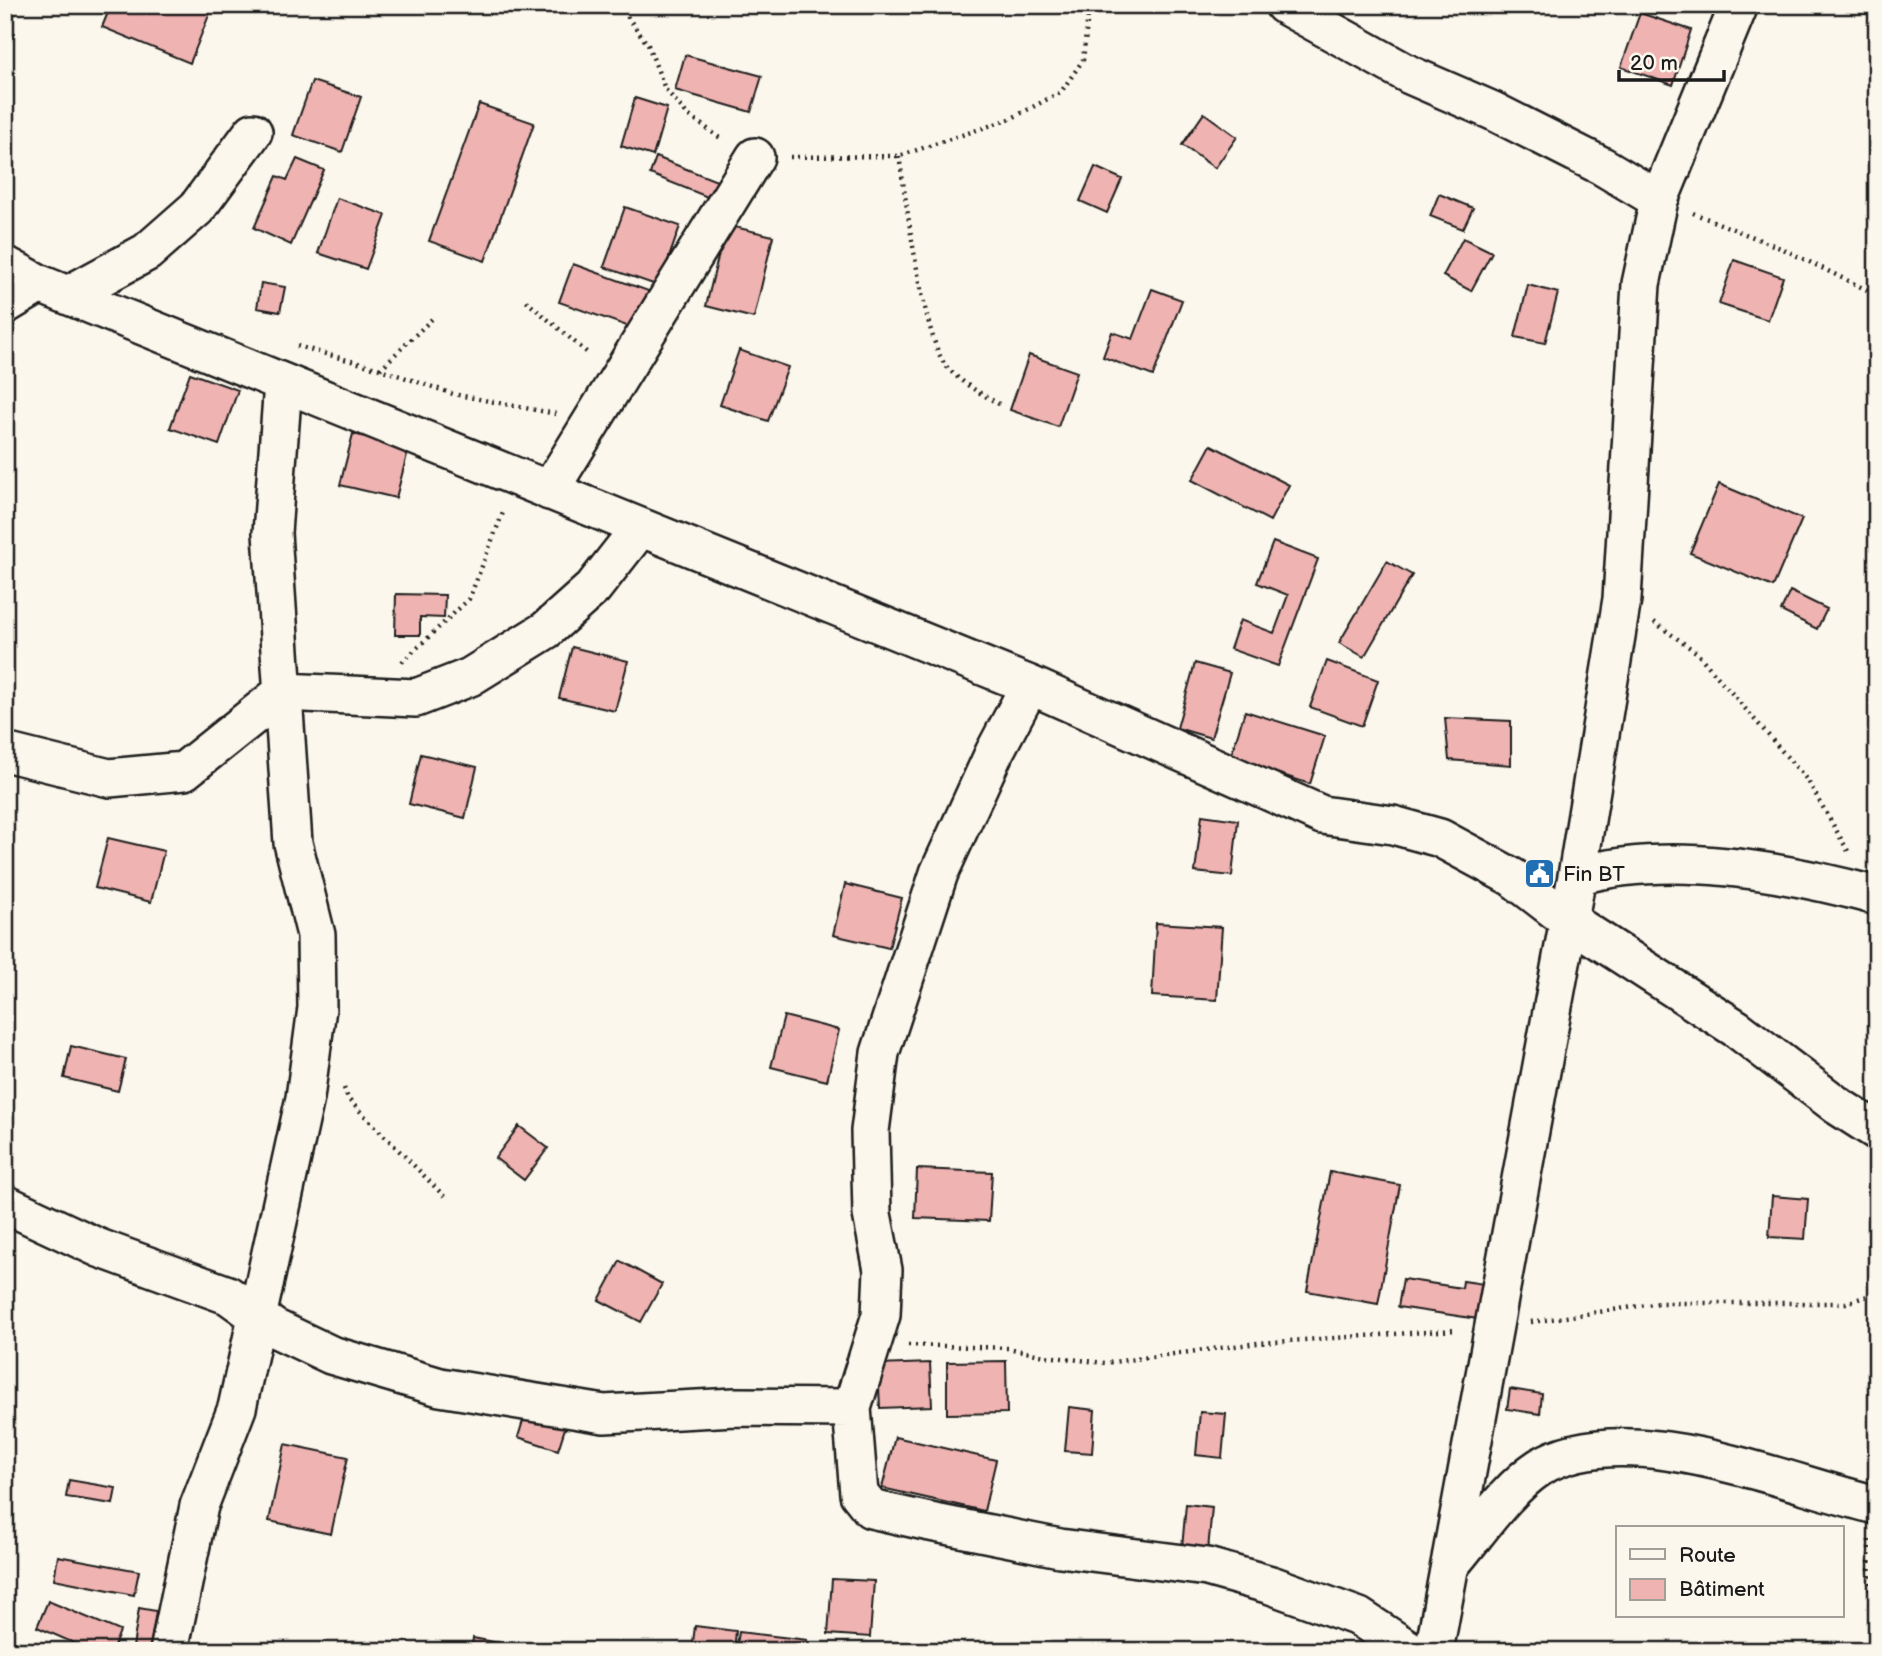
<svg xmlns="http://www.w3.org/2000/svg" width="1882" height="1656" font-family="'Balsamiq Sans',sans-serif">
	<rect width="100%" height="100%" fill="#fbf7ec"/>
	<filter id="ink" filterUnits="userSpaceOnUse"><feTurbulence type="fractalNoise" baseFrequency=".0143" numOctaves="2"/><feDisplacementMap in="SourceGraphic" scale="14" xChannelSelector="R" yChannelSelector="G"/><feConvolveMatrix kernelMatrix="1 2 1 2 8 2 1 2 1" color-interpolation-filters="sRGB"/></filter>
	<g filter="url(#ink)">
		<path fill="#efb3b1" stroke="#1c1c1c" stroke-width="2" d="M111 5H213L190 63 102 27Z
			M1640 13 1691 30 1673 85 1621 67Z
			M685 55 762 76 751 112 675 90Z
			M312 81 361 97 342 152 293 135Z
			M635 98 667 108 653 156 621 146Z
			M479 104 534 123 485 261 429 241Z
			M1204 113 1237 137 1215 168 1182 145Z
			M656 157 717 181 710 198 650 174Z
			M297 159 324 170 291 245 254 228 277 176 287 180Z
			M1095 167 1122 179 1107 213 1080 201Z
			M1439 194 1473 208 1463 229 1430 216Z
			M337 198 386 215 366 269 318 253Z
			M625 207 680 226 659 286 604 267Z
			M726 225 773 236 754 318 706 306Z
			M1463 238 1492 252 1471 291 1443 276Z
			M1734 260 1783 277 1768 320 1719 304Z
			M573 264 654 293 641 331 559 302Z
			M261 283 285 287 280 312 257 308Z
			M1528 285 1558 293 1545 343 1515 337Z
			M1152 289 1182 300 1153 376 1103 357 1112 332 1133 339Z
			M739 350 788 367 768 421 720 405Z
			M1029 355 1077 372 1058 427 1010 410Z
			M190 373 238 390 219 445 170 428Z
			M353 434 409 447 396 498 340 485Z
			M1211 445 1289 485 1270 521 1192 480Z
			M1719 484 1802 519 1773 587 1690 553Z
			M1273 542 1318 559 1278 666 1230 649 1240 620 1274 633 1288 595 1257 583Z
			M1387 561 1412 575 1364 657 1339 643Z
			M1790 591 1827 609 1817 629 1781 611Z
			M396 594 445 595 444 618 420 617V635H395Z
			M572 647 628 661 615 711 559 698Z
			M1327 661 1378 680 1362 726 1310 707Z
			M1195 663 1230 673 1211 738 1177 728Z
			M1245 711 1325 736 1310 784 1230 758Z
			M1445 718 1511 721V765L1449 760Z
			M421 754 477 767 465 818 409 804Z
			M1202 815 1238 820 1232 876 1195 872Z
			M108 838 164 851 151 902 95 888Z
			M845 884 902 898 889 948 833 935Z
			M1156 923 1222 927 1217 1000 1152 996Z
			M784 1016 839 1030 827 1081 771 1067Z
			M71 1046 126 1059 118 1091 64 1078Z
			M519 1126 548 1148 524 1180 495 1158Z
			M917 1169 992 1172 989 1221 915 1218Z
			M1330 1172 1400 1185 1378 1304 1307 1291Z
			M1772 1196 1808 1199 1805 1239 1769 1237Z
			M620 1261 662 1284 641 1322 599 1300Z
			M1403 1279 1462 1288 1463 1281 1484 1284 1478 1319 1398 1307Z
			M1006 1361 1007 1413 947 1414V1362Z
			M930 1363 932 1406 880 1408 878 1365Z
			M1510 1389 1542 1394 1540 1414 1507 1409Z
			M1069 1407 1095 1410 1092 1453 1065 1451Z
			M526 1411 566 1425 558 1450 518 1437Z
			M1200 1412 1226 1414 1222 1458 1196 1455Z
			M895 1437 996 1460 984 1511 882 1488Z
			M285 1444 348 1457 331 1534 269 1521Z
			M69 1480 116 1488 113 1504 66 1497Z
			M1186 1504 1212 1507 1208 1550 1182 1548Z
			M58 1556 139 1571 134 1595 54 1579Z
			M832 1579 874 1581 870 1637 828 1634Z
			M48 1601 120 1631 112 1651H92L37 1627Z
			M139 1608 156 1611 150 1649 133 1647Z
			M695 1626 736 1631 734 1651H692Z
			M739 1632 807 1640 806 1651H736Z
			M473 1638 510 1645 509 1651H471Z"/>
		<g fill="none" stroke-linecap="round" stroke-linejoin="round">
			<defs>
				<path id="street" d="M1284 5 1410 75 1493 111 1602 166 1659 200
					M5 265 40 284 1030 685 1322 815 1393 825 1440 838 1512 877 1568 920 1737 1029 1838 1106 1877 1131
					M68 295 147 252 197 208 253 132
					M5 305 40 284
					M549 491 755 157
					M1030 685 994 753 939 873 880 1053 870 1131 872 1214 883 1270 881 1315 852 1408 859 1494 871 1509 925 1521 1060 1548 1207 1567 1271 1585 1359 1617 1411 1651
					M5 752 109 778 184 771 283 692 416 698 470 677 546 630 593 588 640 528
					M1577 876C1670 850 1784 871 1877 896
					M5 1204 99 1248 228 1295 274 1328 331 1355 440 1387 604 1414 735 1407 852 1408
					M1450 1565C1477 1534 1506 1489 1540 1467 1626 1414 1786 1484 1877 1505
					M169 1651 199 1506 237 1408 305 1098 317 1008 316 935 293 843 272 533 283 383
					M1434 1651 1577 876 1622 599 1641 284 1659 200 1739 5"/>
			</defs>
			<use href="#street" stroke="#1c1c1c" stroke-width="42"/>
			<path stroke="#1c1c1c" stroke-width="4.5" stroke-dasharray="2 5" stroke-linecap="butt" d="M619 5 648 45 665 89 688 115 723 140
				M899 156C906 198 923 337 946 366 961 383 980 393 999 404
				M790 157 899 156 1010 119 1061 92 1083 60 1089 5
				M1693 213 1783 249 1877 295
				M526 301 590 355
				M297 346 380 369 453 394 556 414
				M380 369 435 316
				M1654 622 1696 652 1808 781 1848 851
				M402 662 469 599 504 510
				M344 1088 348 1099 444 1196
				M1531 1322 1660 1303H1846L1877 1293
				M908 1345 1008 1348 1045 1356 1105 1363 1258 1343 1456 1330
				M1869 1540 1871 1651"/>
			<use href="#street" stroke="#fbf7ec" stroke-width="37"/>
		</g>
	</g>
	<defs>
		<symbol id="civic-square" viewBox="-11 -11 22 22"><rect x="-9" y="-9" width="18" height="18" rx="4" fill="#1f6fb2" stroke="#fbf7ec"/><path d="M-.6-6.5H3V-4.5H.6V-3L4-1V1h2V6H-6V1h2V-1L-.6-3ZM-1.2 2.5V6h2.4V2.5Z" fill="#fff"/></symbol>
	</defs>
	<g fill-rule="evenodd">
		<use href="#civic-square" x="1522" y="856" width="35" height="35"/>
	</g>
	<g text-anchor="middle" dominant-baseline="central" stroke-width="6" stroke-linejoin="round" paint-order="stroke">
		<g font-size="21" fill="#1c1c1c" stroke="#fbf7ec" text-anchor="start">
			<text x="1563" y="874">Fin BT</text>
		</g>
	</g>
	<rect width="1882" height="1656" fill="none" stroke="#fbf7ec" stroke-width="28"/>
	<rect x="14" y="14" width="1854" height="1628" fill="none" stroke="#1c1c1c" stroke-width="2.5" filter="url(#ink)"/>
	<rect x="1616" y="1526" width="228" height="91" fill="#fbf7ec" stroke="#a29f99" stroke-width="2"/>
	<rect x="1630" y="1549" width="35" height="10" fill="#fbf7ec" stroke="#a29f99" stroke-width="2"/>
	<text x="1679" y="1562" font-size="21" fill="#1c1c1c">Route</text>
	<rect x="1630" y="1579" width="35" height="21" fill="#efb3b1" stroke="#a29f99" stroke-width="2"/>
	<text x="1679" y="1596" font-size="21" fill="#1c1c1c">Bâtiment</text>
	<path d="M1619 70v10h105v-10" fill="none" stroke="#1c1c1c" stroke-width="3.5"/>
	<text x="1630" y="70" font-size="21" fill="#1c1c1c" stroke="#fbf7ec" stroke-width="5" paint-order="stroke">20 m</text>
</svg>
